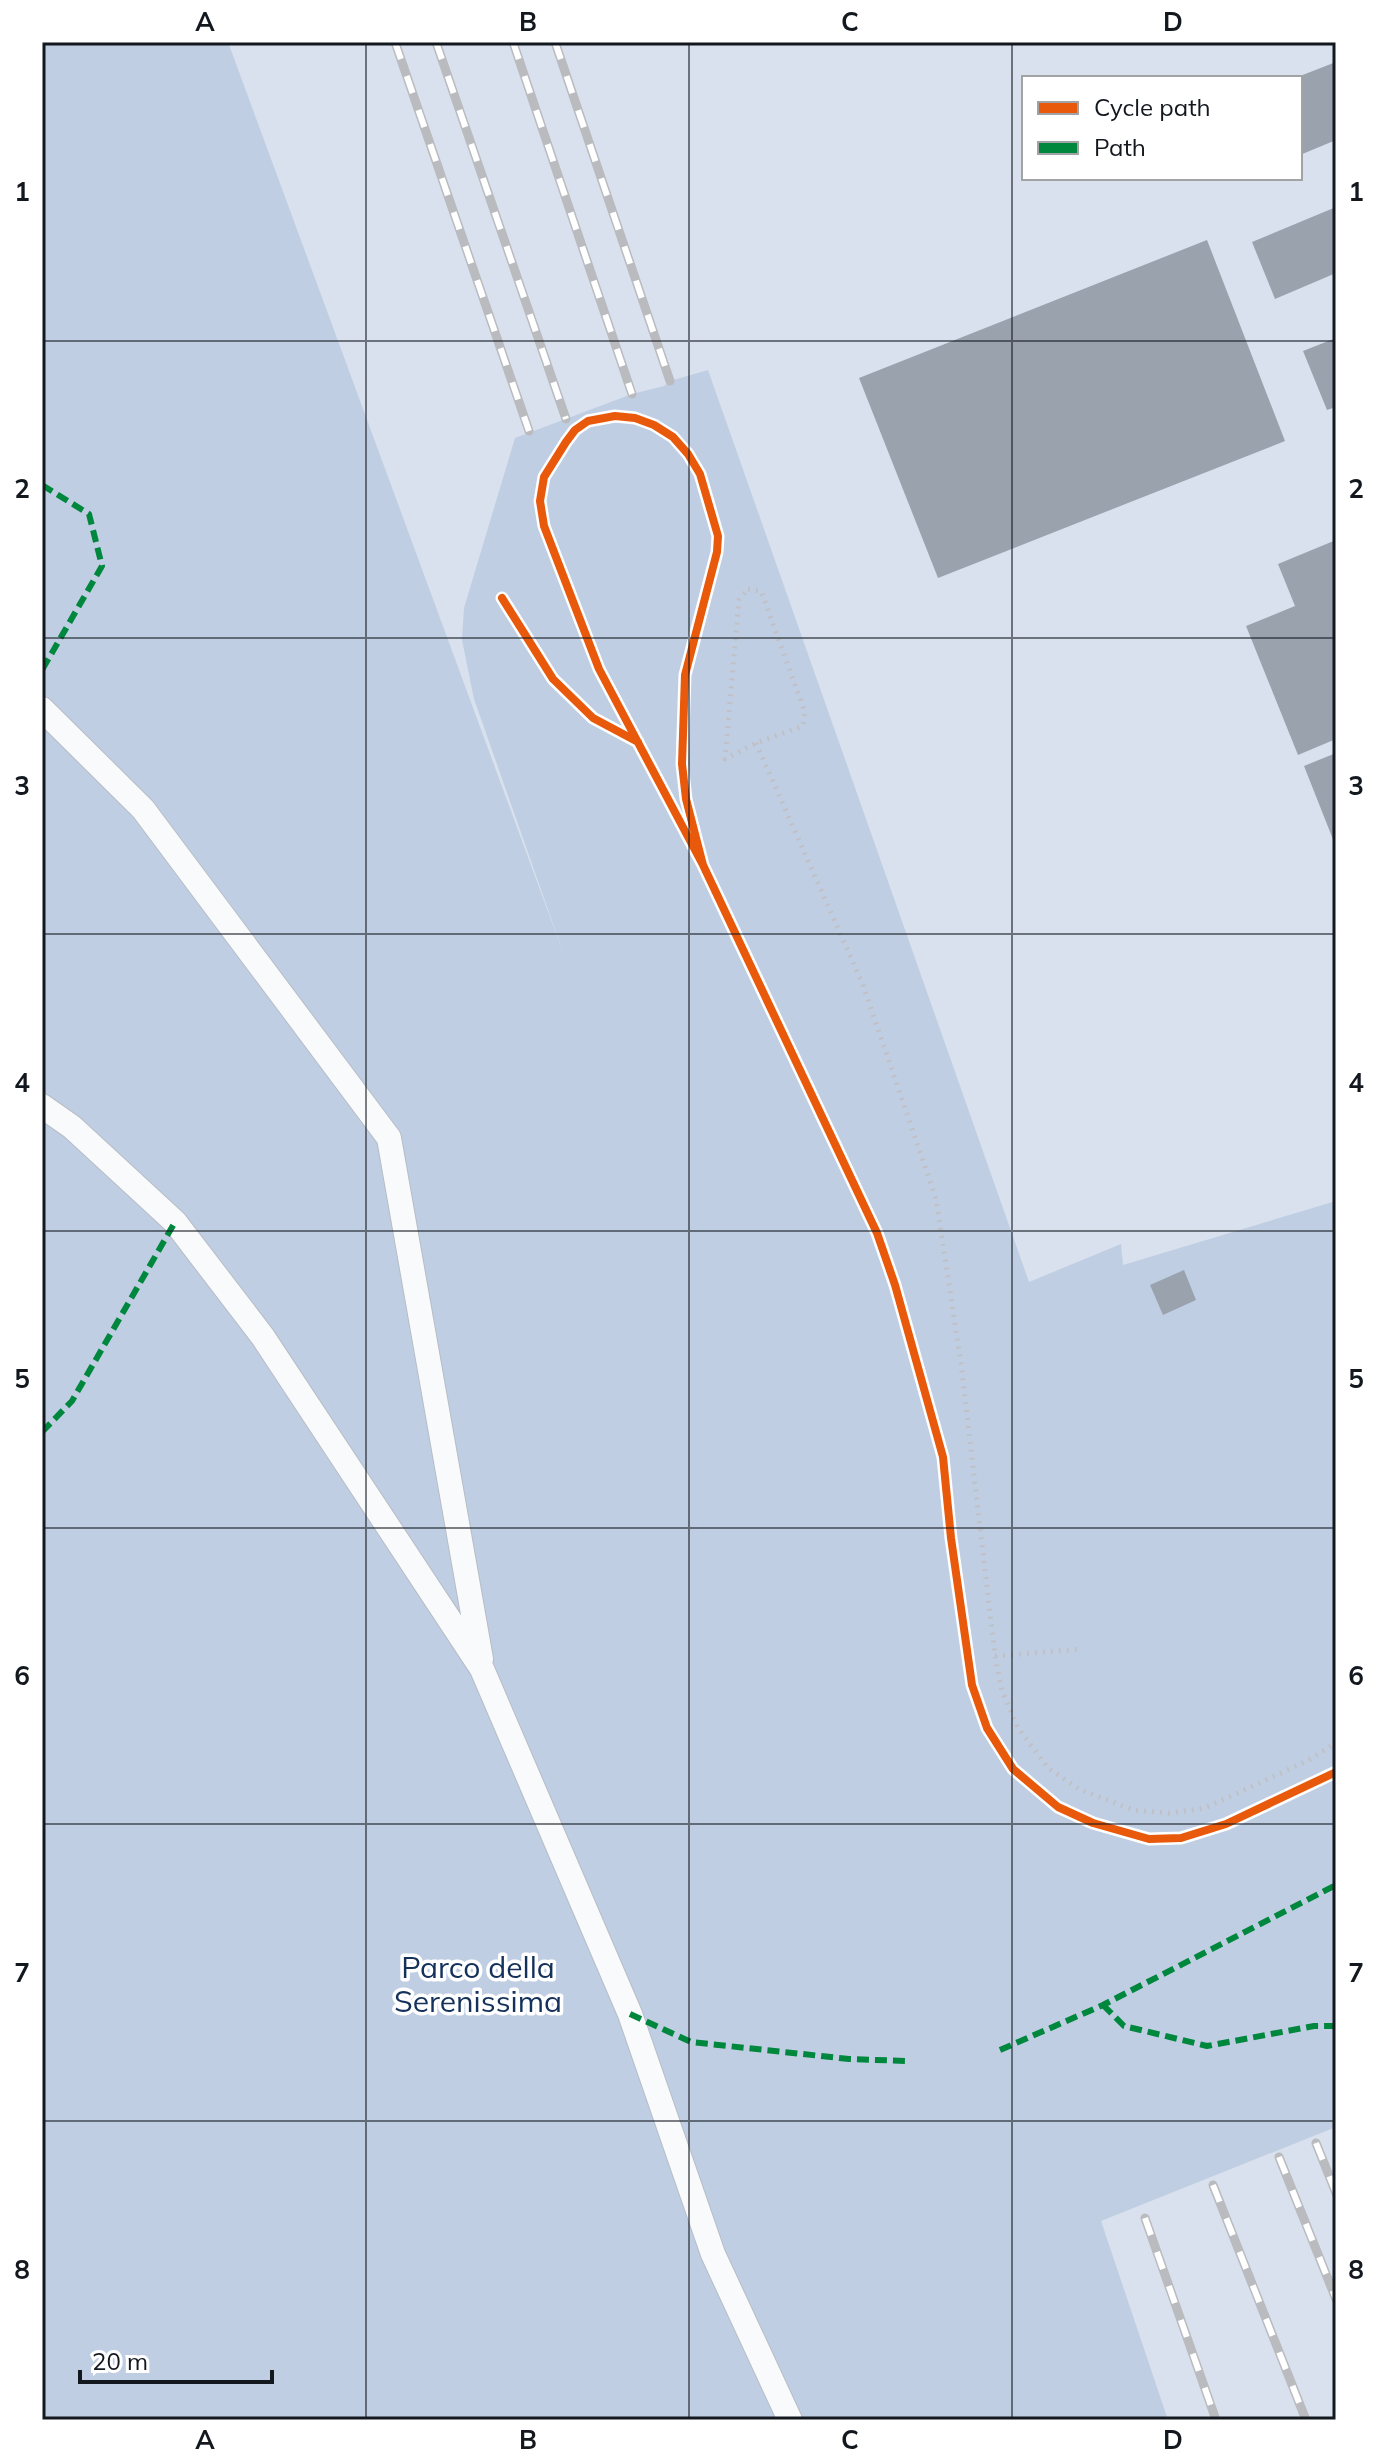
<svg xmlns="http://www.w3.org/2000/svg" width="1378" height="2462" font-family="Mulish,sans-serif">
	<rect width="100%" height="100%" fill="#d8e1ed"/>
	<path fill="#c0cee3" d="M42 42H228L564 955 474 699 462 640 464 608 515 438 632 394 664 386 670 381 708 370 1029 1282 1121 1244 1123 1265 1336 1201V2127L1101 2221 1168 2420H42Z"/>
	<path fill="#9aa2ad" d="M1336 62V140L1300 155V76Z
		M1336 207V273L1275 299 1252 242Z
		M1207 240 1285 441 938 578 859 378Z
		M1336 338V407L1327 410 1303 351Z
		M1336 540V739L1298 755 1246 626 1295 606 1278 564Z
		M1336 753V847L1304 766Z
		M1184 1270 1196 1300 1163 1315 1150 1285Z"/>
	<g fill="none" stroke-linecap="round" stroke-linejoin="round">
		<defs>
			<path id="lane" d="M42 709 143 809 389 1138 481 1659
				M42 1106 72 1127 175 1222 263 1337 482 1669 630 2014 713 2254 790 2420"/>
		</defs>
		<use href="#lane" stroke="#b6bdc6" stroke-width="26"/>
		<path stroke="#bfc1c6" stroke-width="5" stroke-dasharray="2 6" stroke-linecap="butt" d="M748 589 761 591 805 712 803 726 756 743 725 759 739 600Z
			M756 743 863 985 936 1199 961 1363 995 1656 1002 1691 1018 1728 1048 1768 1079 1789 1133 1810 1169 1813 1205 1808 1307 1761 1336 1743
			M995 1656 1081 1649"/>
		<use href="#lane" stroke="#f9fafc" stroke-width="24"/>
		<defs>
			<path id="rail" d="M395 42 529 431
				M436 42 566 419
				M513 42 632 394
				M555 42 670 381
				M1316 2143 1336 2193
				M1279 2157 1336 2299
				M1213 2185 1306 2420
				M1145 2218 1216 2420"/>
		</defs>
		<use href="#rail" stroke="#b9bbbe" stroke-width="9"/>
		<use href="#rail" stroke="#fff" stroke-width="6" stroke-dasharray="18" stroke-linecap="butt"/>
		<path stroke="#00873e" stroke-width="6" stroke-dasharray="12 6" stroke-linecap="butt" d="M42 485 89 514 102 566 42 670
			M42 1432 72 1401 175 1222
			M1103 2005 1124 2026 1207 2046 1314 2026H1336
			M630 2014 691 2042 849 2059 907 2061
			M1000 2050 1103 2005 1336 1885"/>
		<defs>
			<path id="cycleway" d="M502 598 553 679 593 718 638 742
				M703 865 686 799 682 764 685 675 717 552 718 536 700 474 688 454 673 437 654 425 635 418 615 416 588 421 575 430 566 442 544 477 540 501 544 526 599 669 703 865 877 1233 895 1285 943 1457 951 1538 972 1685 987 1728 1013 1769 1058 1807 1093 1823 1149 1839 1181 1838 1226 1824 1336 1772"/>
		</defs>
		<use href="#cycleway" stroke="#fff" stroke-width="13"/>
		<use href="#cycleway" stroke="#e8590c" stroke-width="8"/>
	</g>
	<path fill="none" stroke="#13181f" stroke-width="2" stroke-opacity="0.55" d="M366 42V2420M689 42V2420M1012 42V2420M42 341H1336M42 638H1336M42 934H1336M42 1231H1336M42 1528H1336M42 1824H1336M42 2121H1336"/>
	<g text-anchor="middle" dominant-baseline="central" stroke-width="7" stroke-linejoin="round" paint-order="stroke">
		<g font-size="30" fill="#14315b" stroke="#fff">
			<text x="478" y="1967">Parco della<tspan x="478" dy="34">Serenissima</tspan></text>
		</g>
	</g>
	<rect width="1378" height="2462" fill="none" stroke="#ffffff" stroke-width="88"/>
	<rect x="1022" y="76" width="280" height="104" fill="#ffffff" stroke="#a1a3a5" stroke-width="2"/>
	<rect x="1038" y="102" width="40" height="12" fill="#e8590c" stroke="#a1a3a5" stroke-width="2"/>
	<text x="1094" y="116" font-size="24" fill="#13181f">Cycle path</text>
	<rect x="1038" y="142" width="40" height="12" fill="#00873e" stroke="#a1a3a5" stroke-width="2"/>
	<text x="1094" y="156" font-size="24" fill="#13181f">Path</text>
	<path d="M80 2370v12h192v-12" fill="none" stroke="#13181f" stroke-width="4"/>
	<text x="92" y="2370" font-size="24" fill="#13181f" stroke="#ffffff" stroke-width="6" paint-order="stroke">20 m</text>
	<rect x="44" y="44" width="1290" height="2374" fill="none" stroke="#13181f" stroke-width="3"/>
	<g font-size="26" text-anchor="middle" font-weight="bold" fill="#13181f">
		<text x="205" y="31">A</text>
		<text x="528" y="31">B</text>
		<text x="850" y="31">C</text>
		<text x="1173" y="31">D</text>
		<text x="22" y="201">1</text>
		<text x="1356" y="201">1</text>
		<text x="22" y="498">2</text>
		<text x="1356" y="498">2</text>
		<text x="22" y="795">3</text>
		<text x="1356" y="795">3</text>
		<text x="22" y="1092">4</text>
		<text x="1356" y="1092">4</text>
		<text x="22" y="1388">5</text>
		<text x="1356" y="1388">5</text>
		<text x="22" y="1685">6</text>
		<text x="1356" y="1685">6</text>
		<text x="22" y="1982">7</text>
		<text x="1356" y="1982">7</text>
		<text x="22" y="2279">8</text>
		<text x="1356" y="2279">8</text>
		<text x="205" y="2449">A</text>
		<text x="528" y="2449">B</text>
		<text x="850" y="2449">C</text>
		<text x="1173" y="2449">D</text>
	</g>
</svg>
